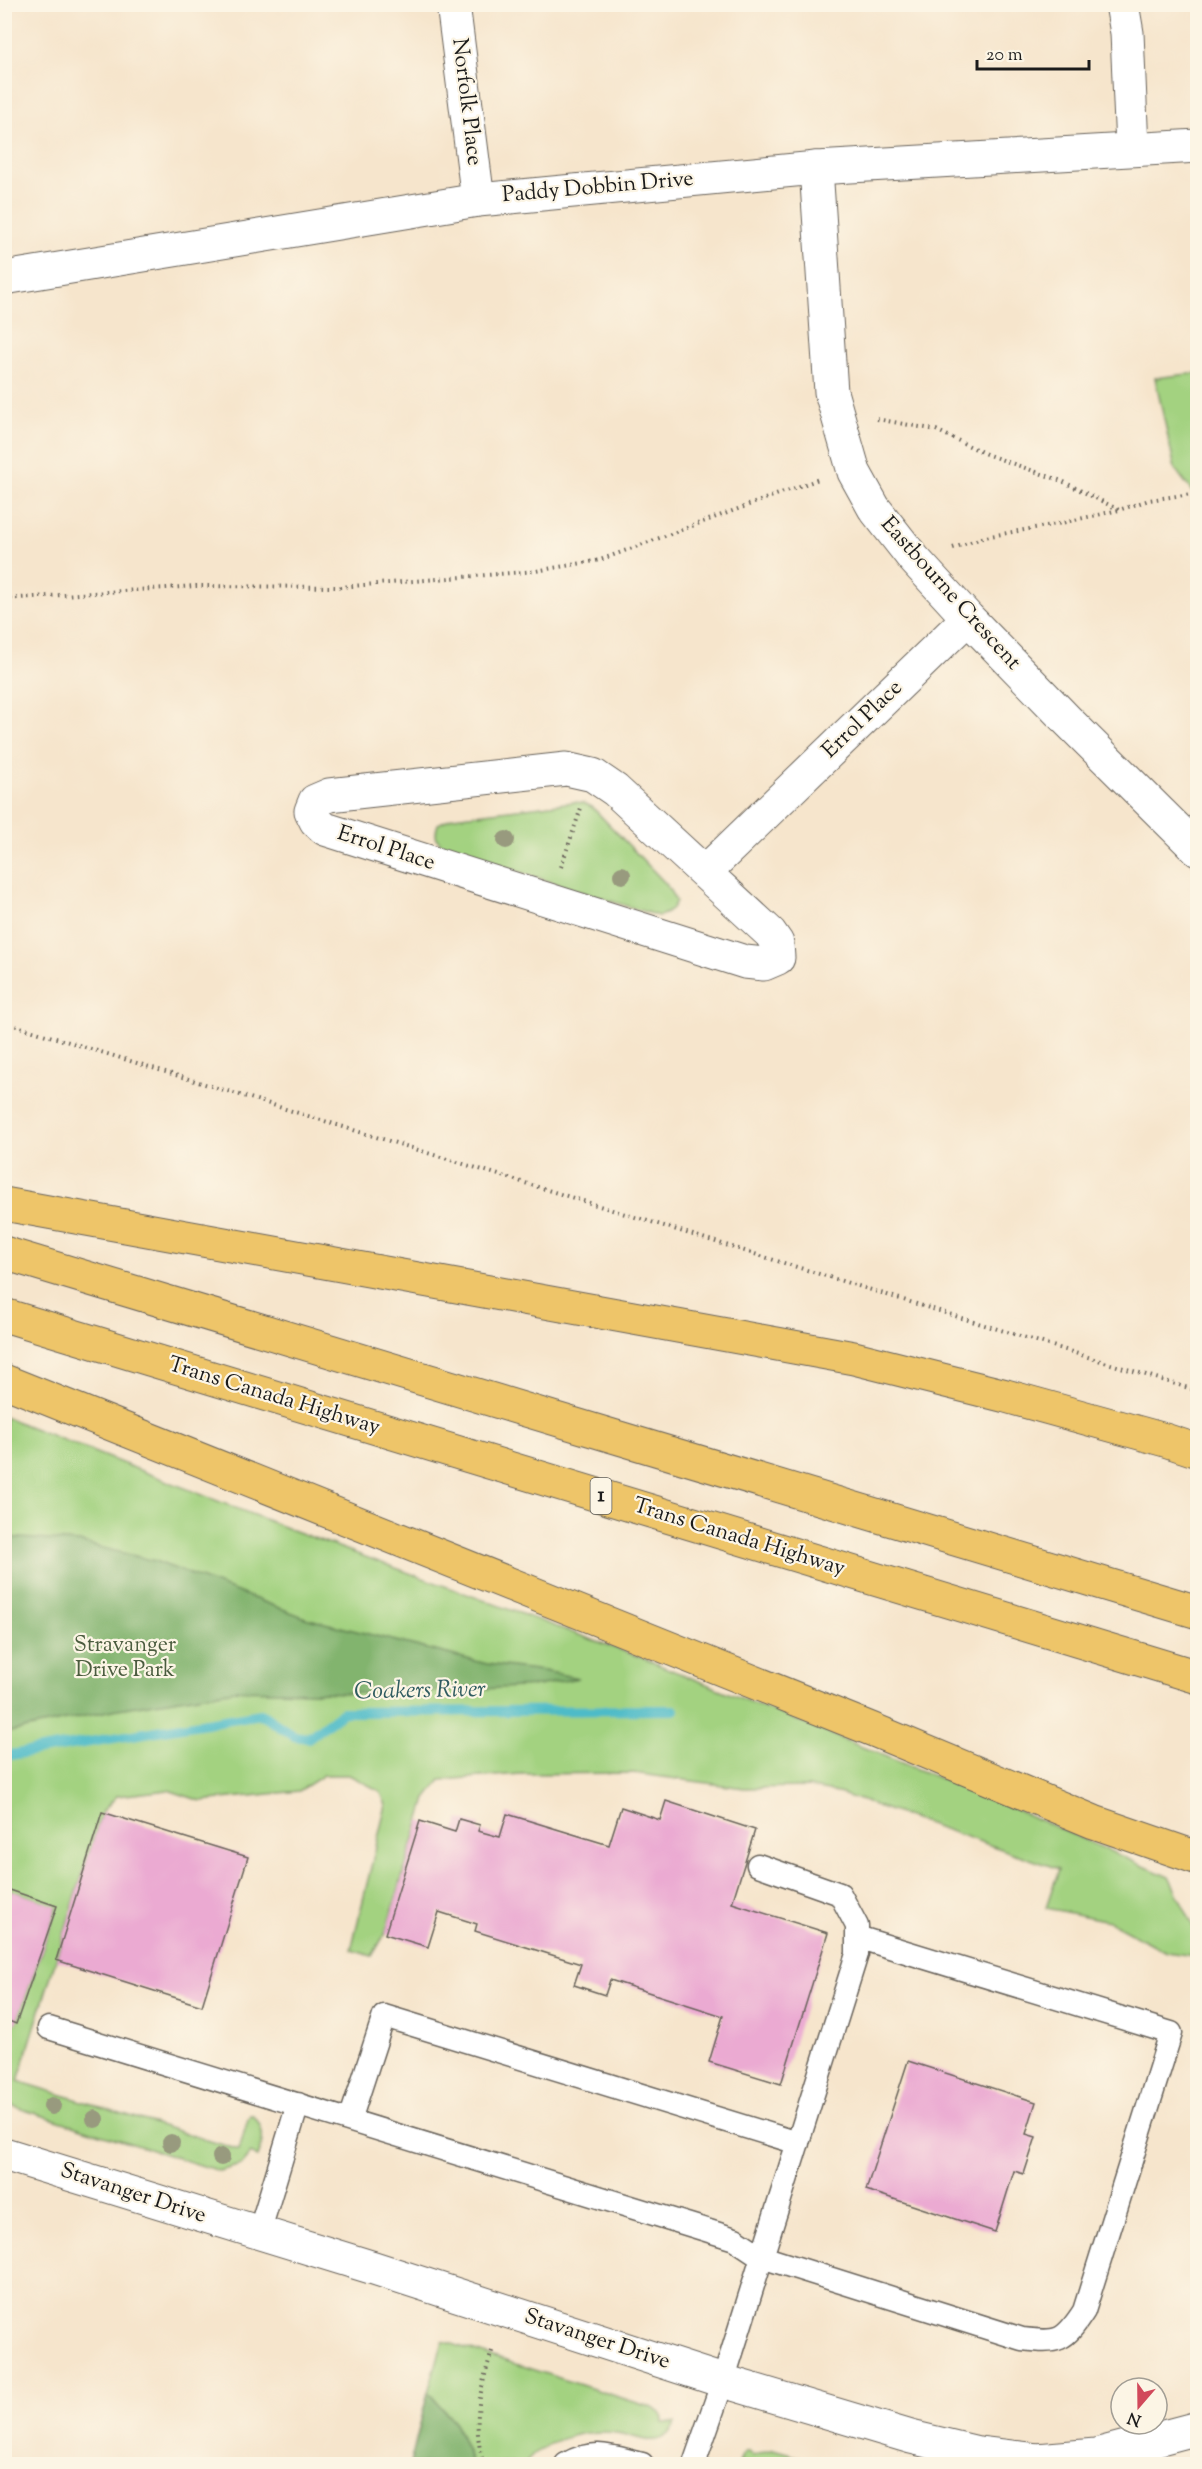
<svg xmlns="http://www.w3.org/2000/svg" width="1202" height="2469" font-family="'Sorts Mill Goudy',serif">
	<rect width="100%" height="100%" fill="#fcf5e5"/>
	<filter id="ink" filterUnits="userSpaceOnUse"><feTurbulence type="fractalNoise" baseFrequency=".0167" numOctaves="2"/><feDisplacementMap in="SourceGraphic" scale="12" xChannelSelector="R" yChannelSelector="G"/><feConvolveMatrix kernelMatrix="1 2 1 2 8 2 1 2 1" color-interpolation-filters="sRGB"/></filter>
	<filter id="wash" filterUnits="userSpaceOnUse"><feTurbulence type="fractalNoise" baseFrequency=".008" numOctaves="4" result="noise"/><feDisplacementMap in="SourceGraphic" scale="24" xChannelSelector="R" yChannelSelector="G"/><feGaussianBlur stdDeviation="1.35" result="paint"/><feColorMatrix in="noise" values="0 0 0 0 0 0 0 0 0 0 0 0 0 0 0 0 0 1.4 0 .05"/><feComposite in="paint" operator="in"/></filter>
	<g filter="url(#wash)">
		<rect width="100%" height="100%" fill="#f6e5cc"/>
		<path fill="#a3d280" stroke="#60774e" stroke-width="1.5" d="M1197 373H1198L1197 498 1175 469 1155 378Z
			M574 802 583 803 592 807 666 884 676 901C672 910 668 914 658 916L445 848C436 840 434 835 438 824L453 817Z
			M5 1417 289 1529 642 1658 1003 1804 1169 1877 1197 1934 1194 1956 1166 1952 1109 1921 1046 1908 1059 1869 842 1794 809 1787 744 1788 633 1773 521 1774 441 1780 426 1799 385 1934 372 1956 351 1950 386 1805 380 1791 349 1775H324L299 1791 201 1801 168 1790 117 1796 102 1812 18 2081 239 2150 248 2119 250 2115H253C265 2129 264 2141 258 2157L250 2154 241 2165 219 2171 5 2104V2027L7 2020 16 2023 57 1907 5 1888Z
			M443 2341 650 2407C658 2411 663 2413 663 2422L675 2423C672 2432 664 2439 655 2440 644 2442 633 2436 623 2434 590 2428 546 2437 525 2464H472L455 2423 428 2392Z
			M773 2449 827 2464H739L742 2455 747 2451 753 2456Z"/>
		<path fill="#82b46e" stroke="#4f6845" stroke-width="1.5" d="M5 1537 79 1542 155 1561 309 1619 487 1664 544 1671 578 1678 538 1686 388 1694 235 1690 118 1709 5 1733Z
			M428 2392 455 2423 472 2464H410Z"/>
		<g fill="none" stroke-linecap="round" stroke-linejoin="round">
			<path stroke="#4ebbc8" stroke-width="10" d="M4 1756 261 1714 294 1736 308 1738 343 1712 674 1710"/>
		</g>
		<g id="blocks">
			<path fill="#ebaad2" d="M666 1801 755 1830 732 1903 828 1933 781 2084 709 2062 723 2016 610 1980 605 1995 574 1985 581 1964 475 1931 477 1924 439 1912 428 1947 385 1934 420 1821 455 1832 459 1819 480 1825 478 1831 500 1837 507 1814 609 1845 621 1807 660 1820Z
				M102 1812 248 1857 202 2006 56 1960Z
				M4 1888 57 1906 16 2024 4 2019Z
				M908 2061 1036 2102 1026 2134 1036 2137 1024 2174 1014 2171 995 2232 866 2190Z"/>
		</g>
	</g>
	<g filter="url(#ink)">
		<use href="#blocks" fill-opacity="0" stroke="#68625a" stroke-width="1.5"/>
		<g fill="none" stroke-linecap="round" stroke-linejoin="round">
			<defs>
				<path id="service" d="M49 2028 735 2239 762 2257 1022 2339C1059 2343 1064 2342 1084 2311L1171 2033 857 1937
					M350 2120 384 2016 798 2143
					M259 2233 298 2104
					M566 2464C594 2448 613 2457 642 2464
					M694 2464 723 2381 857 1954V1926L840 1894 758 1865"/>
				<path id="minor" d="M453 4 478 200
					M1122 4 1127 33 1132 148
					M816 168 831 392 854 472 874 508 914 559 968 618 1067 720 1198 850
					M566 769 593 775 615 790 770 933 777 943 778 958 764 964 745 962 325 829 316 821 311 811 315 801 329 795Z
					M705 872 968 618"/>
				<path id="tertiary" d="M4 278 478 200 816 168 1198 146
					M4 2154 374 2268 723 2381 911 2437 978 2453 1037 2460 1096 2455 1198 2428"/>
				<path id="motorway" d="M4 1204 854 1358 1006 1396 1165 1440 1198 1451
					M4 1253 1198 1612
					M4 1315 1198 1677
					M4 1381 876 1731 1094 1822 1198 1858"/>
			</defs>
			<use href="#service" stroke="#68625a" stroke-width="25"/>
			<use href="#minor" stroke="#68625a" stroke-width="35"/>
			<use href="#tertiary" stroke="#68625a" stroke-width="35"/>
			<use href="#motorway" stroke="#68625a" stroke-width="35"/>
			<path stroke="#68625a" stroke-width="4" stroke-dasharray="1.5 4.5" stroke-linecap="butt" d="M877 419 936 430 986 454 1062 481 1119 510
				M953 548 985 537 1057 524 1119 510 1149 500 1198 493
				M4 599 196 586 340 587 536 571 600 560 819 479
				M561 867 581 808
				M4 1022 1198 1391
				M484 2464C471 2425 480 2389 492 2351"/>
			<use href="#service" stroke="#fff" stroke-width="22"/>
			<use href="#minor" stroke="#fff" stroke-width="33"/>
			<use href="#tertiary" stroke="#fff" stroke-width="33"/>
			<use href="#motorway" stroke="#eec569" stroke-width="33"/>
		</g>
		<g fill="#989a7e">
			<circle cx="506" cy="840" r="9"/>
			<circle cx="622" cy="875" r="9"/>
			<circle cx="52" cy="2106" r="9"/>
			<circle cx="95" cy="2119" r="9"/>
			<circle cx="171" cy="2143" r="9"/>
			<circle cx="221" cy="2157" r="9"/>
		</g>
	</g>
	<g text-anchor="middle" dominant-baseline="central" stroke-width="4.5" stroke-linejoin="round" paint-order="stroke">
		<rect fill="#fcf5e5" stroke="#5f5d58" stroke-width="1.5" x="590.5" y="1478" width="21" height="36" rx="4.5"/>
		<g font-size="21" font-weight="bold" fill="#1c1c1c">
			<text x="601" y="1496">1</text>
		</g>
		<g font-size="22" fill="#1c1c1c" stroke="#fcf5e5">
			<text transform="translate(466 102) rotate(83)">Norfolk Place</text>
			<text transform="translate(598 188) rotate(-5)">Paddy Dobbin Drive</text>
			<text transform="translate(950 594) rotate(48)">Eastbourne Crescent</text>
			<text transform="translate(863 720) rotate(-44)">Errol Place</text>
			<text transform="translate(386 849) rotate(18)">Errol Place</text>
			<text transform="translate(274 1397) rotate(17)">Trans Canada Highway</text>
			<text transform="translate(739 1538) rotate(17)">Trans Canada Highway</text>
			<text transform="translate(133 2194) rotate(18)">Stavanger Drive</text>
			<text transform="translate(597 2340) rotate(18)">Stavanger Drive</text>
		</g>
		<g font-size="22" fill="#4b5c3f" stroke="#fcf5e5">
			<text x="125" y="1646">Stravanger<tspan x="125" dy="25">Drive Park</tspan></text>
		</g>
		<g font-size="24" font-style="italic" fill="#305c61" stroke="#fcf5e5">
			<text transform="translate(420 1691) rotate(-1)">Coakers River</text>
		</g>
	</g>
	<rect width="1202" height="2469" fill="none" stroke="#fcf5e5" stroke-width="24"/>
	<g transform="translate(1139 2406) rotate(200)"><circle r="28" fill="#fcf5e5" stroke="#a29e95" stroke-width="1.5"/>
	<path d="M0-4.5L10 22L0 15L-10 22Z" fill="#d1495b"/>
	<text y="-9" font-size="16" font-weight="bold" text-anchor="middle" fill="#1c1c1c">N</text>
	</g>
	<path d="M977 60v9h112v-9" fill="none" stroke="#1c1c1c" stroke-width="3"/>
	<text x="986" y="60" font-size="18" fill="#1c1c1c" stroke="#fcf5e5" stroke-width="4.5" paint-order="stroke">20 m</text>
</svg>
